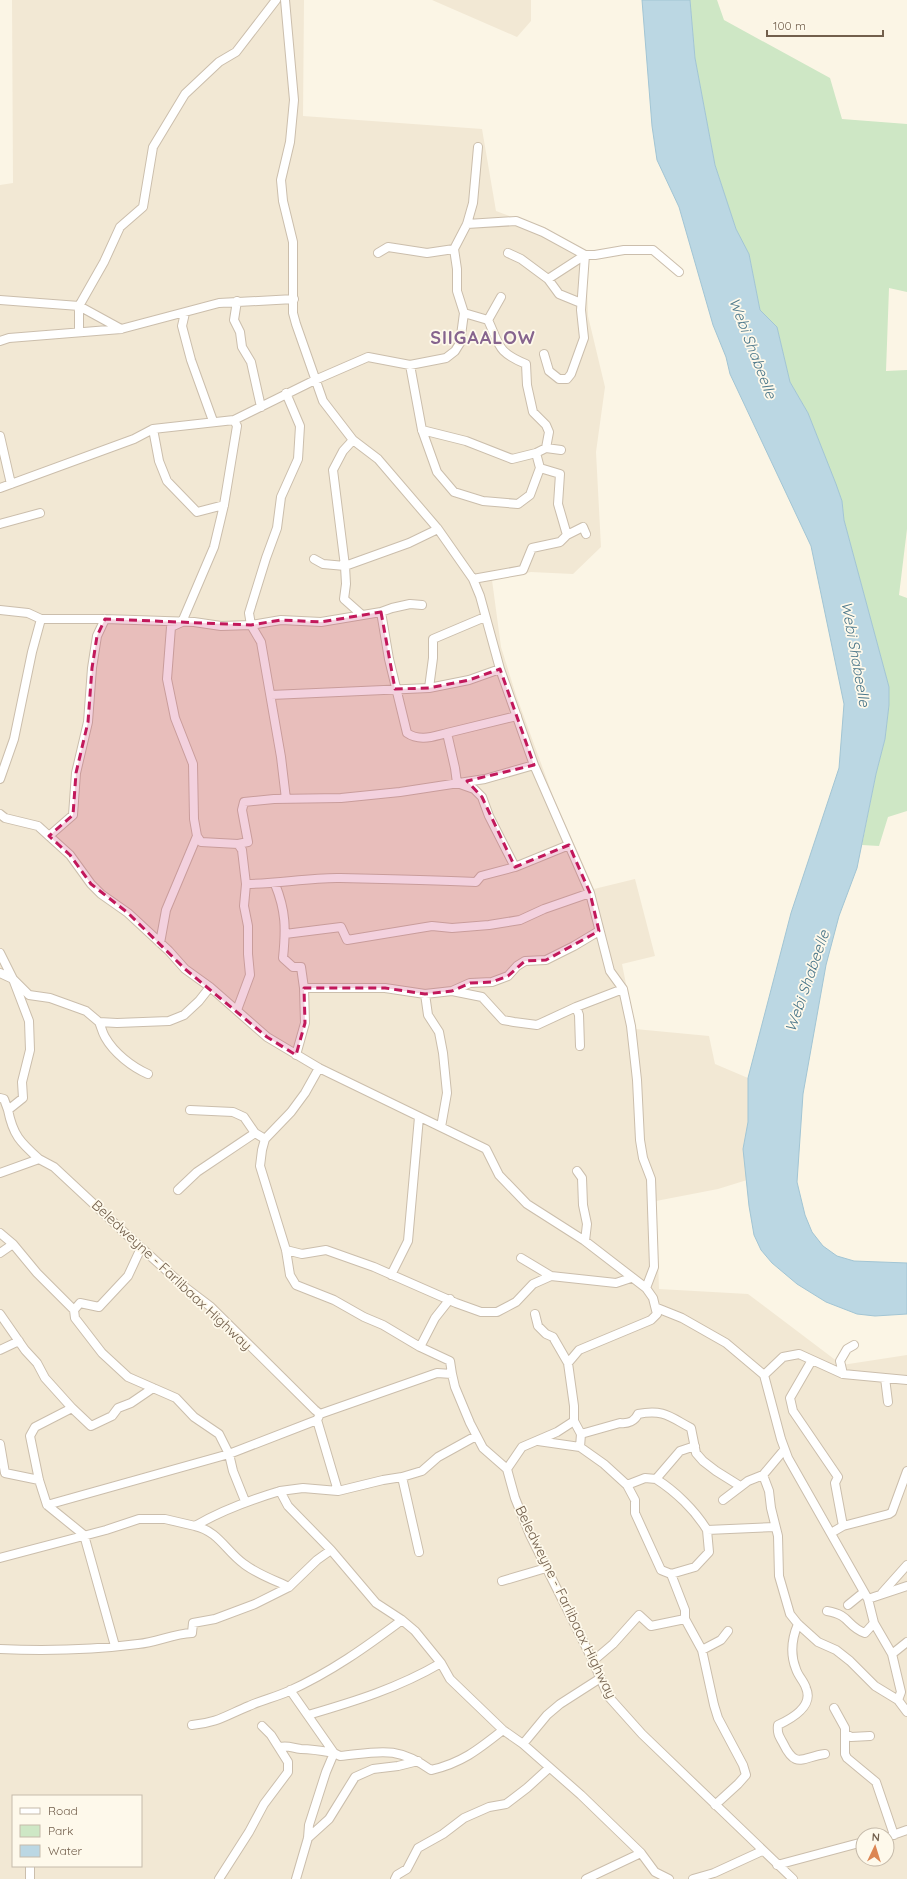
<svg xmlns="http://www.w3.org/2000/svg" width="907" height="1879" font-family="Quicksand,sans-serif">
	<rect width="100%" height="100%" fill="#fbf5e5"/>
	<path fill="#f2e8d4" fill-rule="evenodd" d="M12 0H304L303 116 482 129 496 211 549 231 586 255 588 316 605 387 596 452 601 547 573 574 531 572 492 580 501 647 516 695 553 796 594 889 635 879 655 956 622 964 635 1029 709 1036 715 1064 748 1078V1122L743 1149 747 1180 718 1189 656 1201 659 1289 748 1294 842 1365 907 1355V1879H0V185L13 183ZM13 1796H141V1866H13ZM863 1835H887V1859H863Z
		M432 0H531V21L517 37Z"/>
	<path fill="#cee7c5" d="M690 0H717L724 20 830 78 842 119 907 124V292L889 288 886 371 907 370V529L899 595 907 598V811L888 817 879 846 862 845 876 774 885 739 889 705V687L844 520 842 501 823 451 808 413 790 382 777 327 760 310 749 254 736 229 715 165 695 58Z"/>
	<path fill="#bbd7e3" stroke="#a2c5d4" d="M642 0H690L695 58 715 165 736 229 749 254 760 310 777 327 790 382 808 413 836 484 842 501 844 520 889 687V705L885 739 876 774 857 868 839 916 826 965 803 1094 797 1182 805 1215 812 1232 823 1246 837 1256 854 1261 907 1263V1314L875 1316 857 1314 826 1302 797 1284 772 1263 761 1250 754 1235 749 1206 743 1149 748 1122V1078L791 913 839 768 844 704 811 546 730 374 726 357 713 325 679 207 657 160 652 126Z"/>
	<g fill="none" stroke-linecap="round" stroke-linejoin="round">
		<defs>
			<path id="minor" d="M285 0 294 100 290 142 281 180 283 201 293 242V313L296 324 323 401 353 440 378 459 438 529 473 579 480 596 500 669 534 765 590 893 610 971 623 989 631 1026 637 1080 640 1140 643 1158 651 1179 654 1267 646 1288 653 1298 657 1314 651 1320 579 1350 568 1363 574 1406V1421L557 1432 522 1447 507 1469
				M467 224 516 221 543 232 585 255H595L624 250H653L679 272
				M378 253 388 247 427 253 454 249
				M508 253 521 259 548 279 559 294 581 303
				M548 279 585 255
				M0 300 79 306 121 329
				M237 301 234 320 240 332 242 347 251 362 261 407
				M185 313 182 326 191 360 213 421
				M464 313 488 320
				M488 320C500 346 497 352 526 364L527 385 533 412 546 425 549 432 546 448
				M488 320 501 297
				M79 332V306L104 262 120 227 143 207 153 147 185 94 219 62 236 52 276 0
				M0 341 9 338 121 329 219 303 294 299
				M544 354 549 371 559 379H567L571 374 584 338 581 310 585 255
				M410 365 422 430 437 472 454 492 483 501 518 504 530 495 540 468 536 453
				M234 420 237 426 224 505 214 547 182 622 171 627 167 679 175 718 193 764 194 819 197 836 201 842 238 844 242 850 246 884 244 906 248 926V954L250 975 237 1010
				M153 429 159 461 167 481 197 512 224 505
				M422 430 466 441 512 459 536 453 546 448 561 450
				M0 436 11 484
				M353 440 343 451 333 470 345 566 346 584 344 599 362 615
				M540 468 560 474 558 504 567 535
				M0 488 134 439 153 429 234 420 315 380 368 357 410 365 446 358 455 351 460 343 464 313 457 291V269L454 249 467 224 473 203 478 147
				M0 524 40 513
				M314 559 323 564 345 566 409 543 438 529
				M473 579 523 570 532 548 560 542 567 535 583 527 586 534
				M0 610 28 613 41 619H105L194 622 221 626 251 625 281 620 321 622 381 612 392 608 410 604 422 605
				M381 612 389 659 407 733C420 742 434 736 447 733L455 768 457 783 474 789 482 797 489 816 515 867
				M429 688 433 658V639L485 617
				M271 695 429 688 469 680 500 669
				M447 733 517 716
				M0 779 14 739 32 652 41 619
				M286 799 281 757 261 642 251 625 249 613 266 558 277 528 281 497 298 459 300 426 286 393
				M0 814 5 818 38 826 70 855 91 884 101 894 128 913 169 951 185 969 210 987 267 1037 319 1068 486 1149 499 1175 527 1204 585 1241 646 1288
				M49 836 73 815 76 773 88 722 92 668 97 636 105 619
				M238 844 248 842 242 810 244 802 274 799 341 798 400 792 485 779 534 765
				M246 884C277 884 306 878 337 878 383 879 430 880 476 882L481 876 515 867 569 845
				M275 884C286 911 286 929 283 958L293 967H301L304 988 305 1023 296 1055
				M285 934 341 927 347 940 432 926 452 928 489 925 520 920 544 909 590 893
				M160 943 166 910 197 836
				M0 953 13 979 29 1021 30 1050 22 1082 23 1098 8 1110C13 1135 20 1142 39 1159
				M0 973 13 979 29 995 50 998 86 1011 99 1022 117 1023 169 1021 184 1015 199 1001 210 987
				M304 988H385L425 994 452 991 470 983 492 982 508 976 517 966 525 961 546 960 574 946 599 931
				M452 991 482 997 503 1020 514 1022 537 1025 576 1007 579 1015 580 1046
				M425 994 428 1015 439 1032 443 1053 447 1093 441 1127
				M576 1007 623 989
				M99 1022C101 1026 102 1032 105 1037 114 1053 132 1067 148 1074
				M319 1068 305 1093 291 1112 265 1139 262 1150 260 1166 286 1250 290 1275 296 1285 334 1300 364 1317 383 1325 420 1347 450 1361 452 1374
				M0 1098 4 1099 8 1110
				M190 1110 233 1112 244 1117 255 1133 265 1139
				M577 1171 582 1178 583 1205 587 1224 585 1241
				M0 1173 39 1159 54 1167 127 1235 186 1288 211 1307 315 1410 320 1414 437 1373 452 1374 455 1387 470 1423 483 1448 507 1469 515 1498 530 1535 593 1661 608 1696 642 1734 793 1879
				M178 1190 197 1172 255 1133
				M0 1233 13 1244
				M141 1248 128 1276 99 1307 80 1303 74 1310 75 1318 102 1353 128 1377 176 1398 194 1417 219 1434 229 1454 233 1471 245 1501
				M286 1250 302 1254 326 1250 374 1267 456 1303 481 1312H497L516 1302 533 1284 551 1276
				M0 1253 13 1244 37 1273 74 1310
				M521 1258 551 1276 616 1283 631 1278
				M391 1275 408 1241 419 1117
				M657 1313V1308L682 1318 726 1343 764 1375 781 1439 788 1458 868 1599 874 1623 892 1654 901 1692 898 1700
				M0 1314 25 1350 37 1363 45 1378 72 1408
				M535 1314 538 1326 546 1334 553 1337 568 1363
				M420 1347 435 1318 450 1299
				M0 1350 19 1341
				M812 1360 790 1398 793 1411 838 1477 835 1483 843 1526
				M843 1374 840 1361 847 1349 854 1345
				M764 1375 783 1357 799 1354 843 1374 907 1380
				M885 1378 888 1402
				M317 1420 338 1491
				M574 1421 581 1434 580 1447 604 1464 627 1485 635 1500V1513L661 1570 671 1574 695 1567 709 1552 707 1530 775 1527
				M581 1434 620 1423C628 1424 635 1421 638 1414 664 1409 670 1417 691 1428L696 1453 703 1461 716 1471 740 1486
				M476 1436 438 1457 422 1471 402 1477 383 1480 338 1491 303 1488 280 1491 288 1506 331 1550 376 1603 402 1620 415 1631 441 1663 450 1679 503 1730 523 1744 581 1795 641 1853
				M538 1441 580 1447
				M0 1444 5 1473 39 1480
				M763 1475 769 1491 771 1508 778 1536 779 1576 790 1614 798 1624 818 1642 836 1650 850 1661 875 1686 898 1700 907 1712
				M402 1477 419 1552
				M656 1479C675 1491 695 1510 707 1530
				M627 1485 645 1478 656 1479 680 1451 695 1446
				M723 1500 748 1481 763 1475 784 1450
				M47 1505 229 1454 317 1420 320 1414
				M195 1526C218 1531 226 1551 244 1564 257 1574 274 1580 289 1587
				M831 1533 843 1526 889 1514 892 1512 907 1471
				M0 1558 106 1530 139 1519H165L195 1526C222 1510 250 1500 280 1491
				M671 1574 685 1610V1619L702 1650 714 1705 718 1718 743 1765 746 1775 738 1784 715 1805
				M502 1581 546 1568
				M882 1593 907 1565
				M868 1599 907 1586
				M848 1605 864 1592
				M827 1611C851 1615 846 1626 865 1633L874 1623
				M798 1624C792 1638 790 1654 796 1669 798 1676 804 1681 806 1688 814 1706 791 1719 778 1725 777 1733 779 1736 783 1743 796 1770 802 1757 825 1754
				M115 1646 84 1535 47 1505 39 1480 30 1436 35 1427 72 1408 91 1426 112 1416 118 1408 131 1403 153 1388
				M0 1649C46 1651 92 1650 138 1644 158 1642 172 1634 192 1633L193 1623 215 1619 255 1604 289 1587 317 1560 331 1550
				M702 1650 721 1640 728 1631
				M892 1654 907 1642
				M593 1661 613 1644 639 1615 651 1626 685 1619
				M290 1690 334 1753 340 1756C379 1752 396 1745 431 1770 462 1763 479 1749 503 1730
				M834 1708 845 1728V1754L847 1758 876 1782 894 1835
				M308 1715C356 1701 398 1688 441 1663
				M192 1725C217 1723 227 1715 249 1706 262 1700 276 1697 289 1691 331 1672 366 1647 402 1620
				M846 1734 851 1737 870 1736
				M523 1744 547 1715 560 1704 599 1679
				M279 1747C289 1745 292 1748 301 1749 313 1749 323 1751 334 1753L326 1772 309 1825 308 1838 296 1879
				M887 1837 907 1830
				M308 1838 329 1819 355 1777 373 1769 398 1766 418 1761
				M777 1865 863 1842
				M30 1879V1866
				M219 1879 249 1832 264 1804 288 1772V1762L271 1735 262 1726
				M395 1879 397 1875 407 1869 418 1848 443 1834 464 1818 489 1807 506 1804 527 1788 549 1768
				M586 1879 641 1853 655 1872 669 1879
				M693 1879 714 1873 762 1851"/>
		</defs>
		<use href="#minor" stroke="#cbbeac" stroke-width="10"/>
		<use href="#minor" stroke="#fff" stroke-width="8"/>
	</g>
	<path fill="#c2185b" fill-opacity="0.2" stroke="#c2185b" stroke-width="3" stroke-dasharray="8 5" stroke-linejoin="round" d="M381 612 395 689 429 688 469 680 500 669 534 765 467 781 482 797 515 867 569 845 590 893 599 931 546 960 525 961 508 976 492 982 470 983 452 991 425 994 385 988H304L305 1023 296 1055 267 1037 185 969 128 913 91 884 70 855 49 836 73 815 76 773 88 722 92 668 97 636 105 619 251 625 281 620 321 622Z"/>
	<g text-anchor="middle" dominant-baseline="central" stroke-width="3.5" stroke-linejoin="round" paint-order="stroke">
		<g font-size="14" fill="#725f4c" stroke="#fef9eb">
			<text transform="translate(172 1275) rotate(43)">Beledweyne - Farlibaax Highway</text>
			<text transform="translate(566 1602) rotate(64)">Beledweyne - Farlibaax Highway</text>
		</g>
		<g font-size="15" font-style="italic" fill="#4b778a" stroke="#fef9eb">
			<text transform="translate(753 348) rotate(69)">Webi Shabeelle</text>
			<text transform="translate(856 654) rotate(80)">Webi Shabeelle</text>
			<text transform="translate(807 981) rotate(-71)">Webi Shabeelle</text>
		</g>
		<g font-size="18" font-weight="bold" letter-spacing="1" fill="#86648e" stroke="#fef9eb">
			<text x="483" y="337">SIIGAALOW</text>
		</g>
	</g>
	<rect x="12" y="1795" width="130" height="72" fill="#fef9eb" stroke="#c6bbab"/>
	<rect x="20" y="1808" width="20" height="6" fill="#ffffff" stroke="#c6bbab"/>
	<text x="48" y="1815" font-size="12" fill="#725f4c">Road</text>
	<rect x="20" y="1825" width="20" height="12" fill="#cee7c5" stroke="#c6bbab"/>
	<text x="48" y="1835" font-size="12" fill="#725f4c">Park</text>
	<rect x="20" y="1845" width="20" height="12" fill="#bbd7e3" stroke="#c6bbab"/>
	<text x="48" y="1855" font-size="12" fill="#725f4c">Water</text>
	<g transform="translate(875 1847) rotate(4)"><circle r="19" fill="#fef9eb" stroke="#c6bbab"/>
	<path d="M0-3L7 15L0 10L-7 15Z" fill="#dc8653"/>
	<text y="-6" font-size="11" font-weight="bold" text-anchor="middle" fill="#725f4c">N</text>
	</g>
	<path d="M767 30v6h116v-6" fill="none" stroke="#725f4c" stroke-width="2"/>
	<text x="773" y="30" font-size="12" fill="#725f4c" stroke="#fef9eb" stroke-width="3" paint-order="stroke">100 m</text>
</svg>
